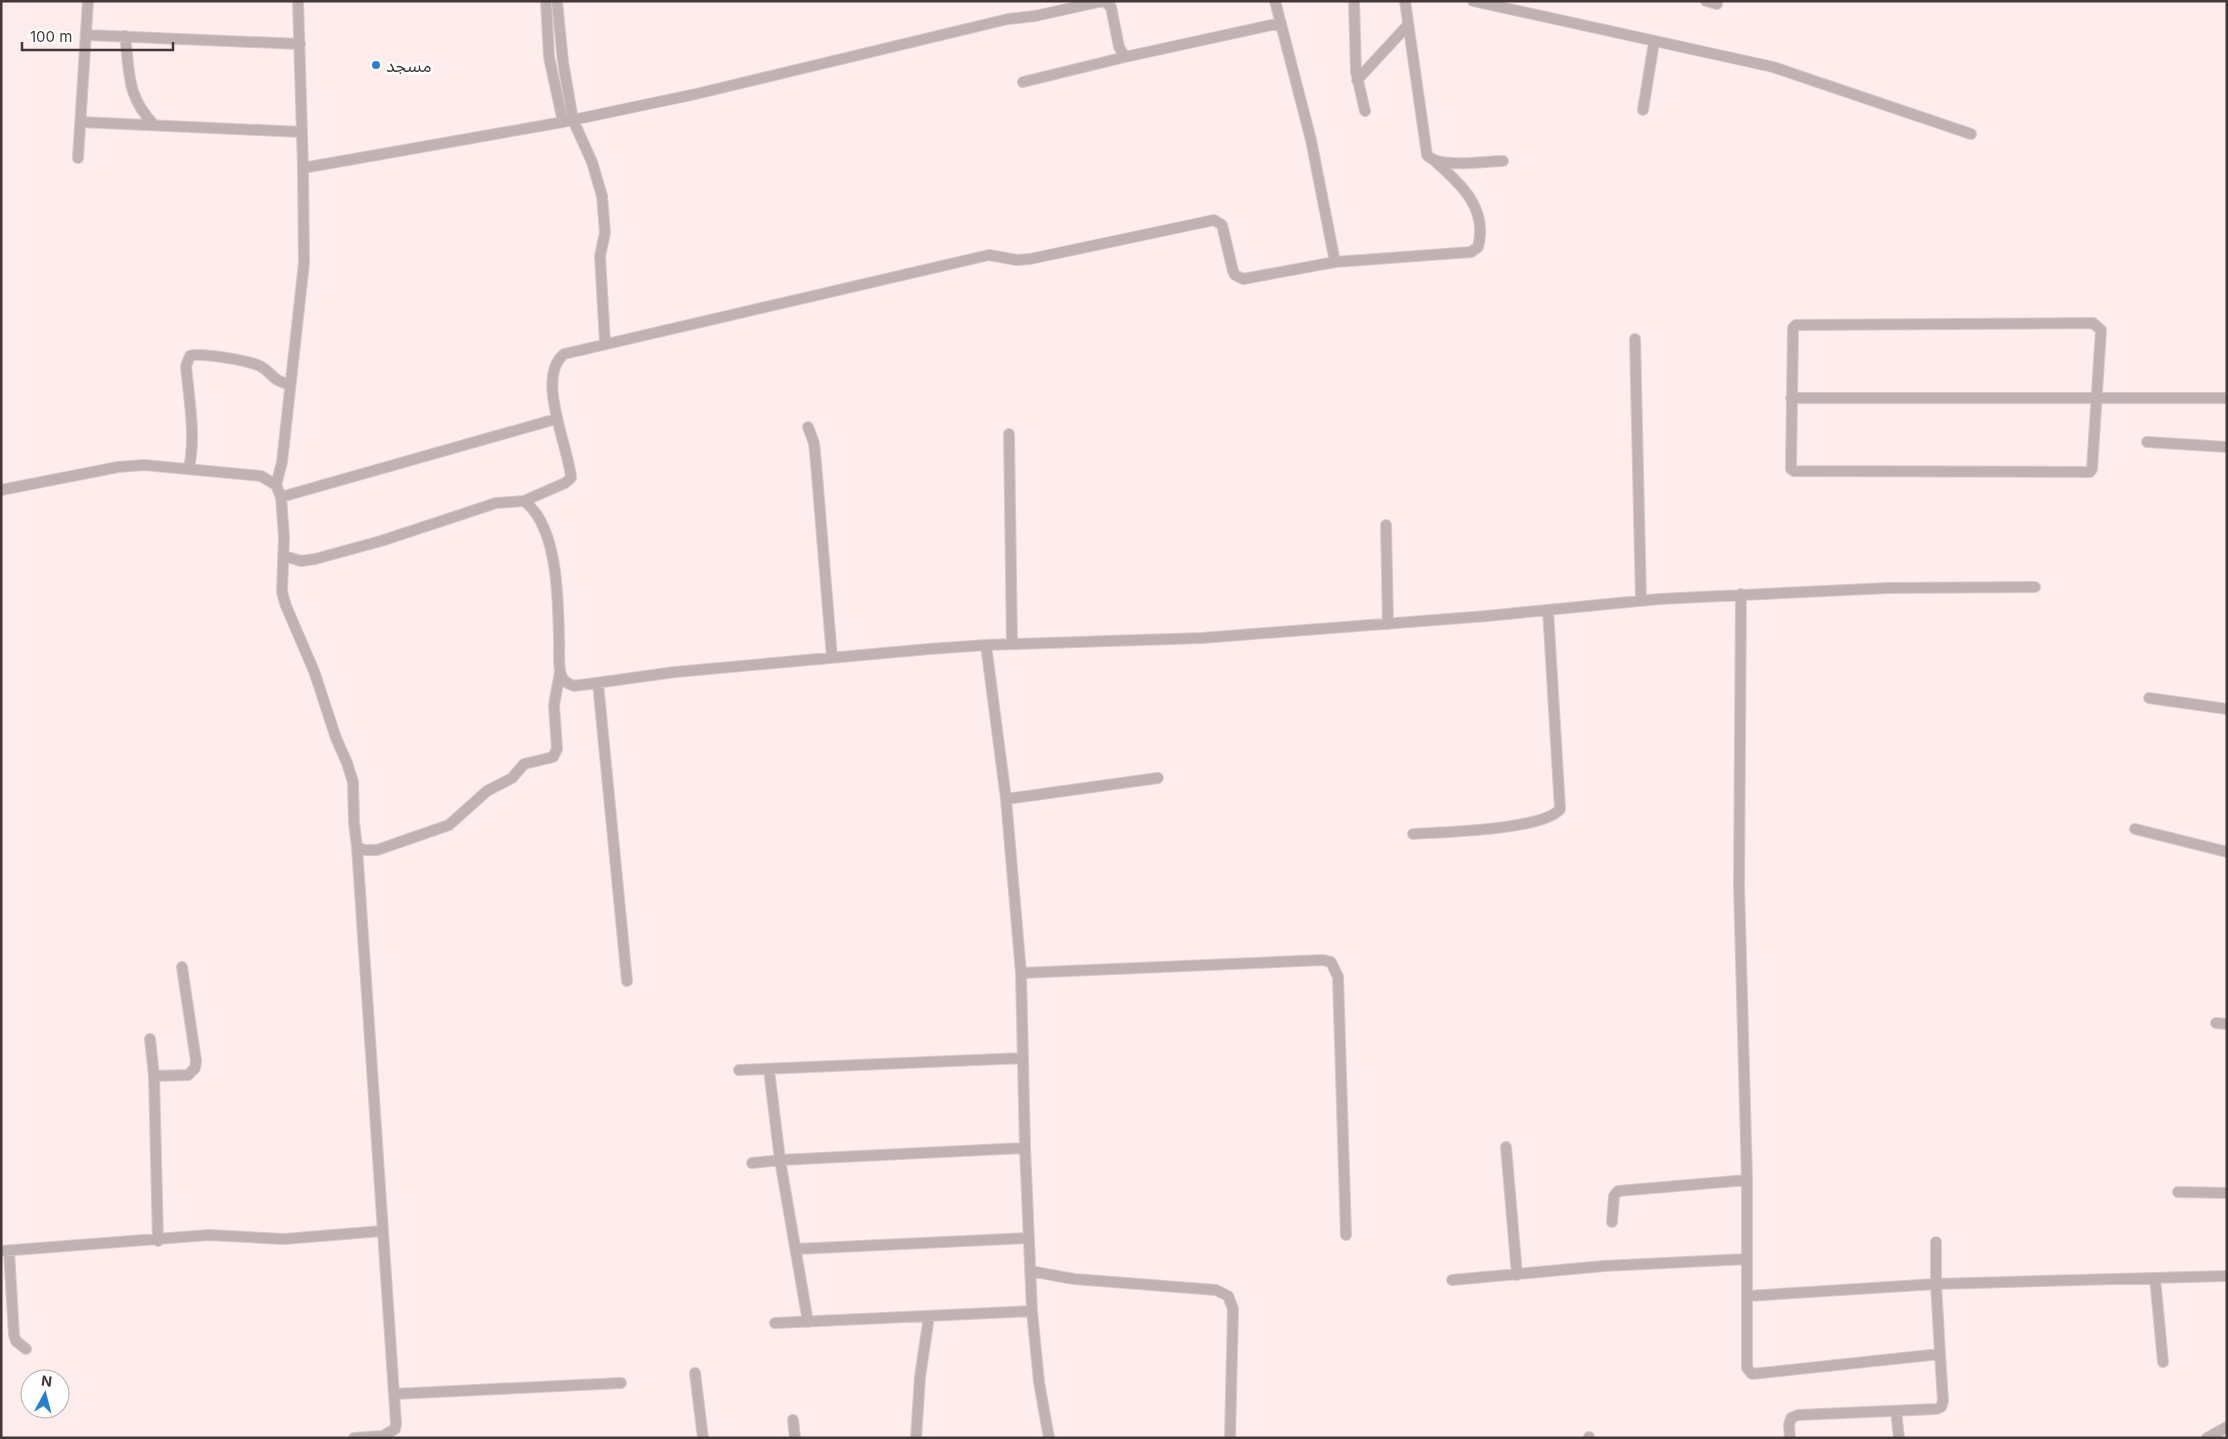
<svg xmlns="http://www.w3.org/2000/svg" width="2228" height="1439" font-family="Inter,'Noto Sans Arabic',sans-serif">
	<rect width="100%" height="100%" fill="#ffecec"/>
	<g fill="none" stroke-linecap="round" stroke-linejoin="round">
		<defs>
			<path id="street" d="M546 1 549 57 563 122
				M557 1 563 62 573 120 592 162 602 196 605 233 600 256 605 343
				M1104 1 1111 7 1119 47 1125 57 1281 23
				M1275 1 1311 140 1335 262
				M1354 1 1356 72 1365 111
				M1405 1 1427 155C1438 169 1485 161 1503 161
				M1473 1 1773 67 1971 134
				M1706 1 1717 4
				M86 35 300 44
				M125 36C130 74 126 95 154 125
				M1357 80 1408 25
				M1023 82 1125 57
				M1643 110 1654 42
				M81 122 302 132
				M78 158 88 1
				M303 168 563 122 696 94 1008 19 1035 16 1103 1
				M2093 323 2101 330 2092 469 2090 472 1794 471 1791 469 1793 328 1796 325Z
				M1635 339 1641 601
				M1791 398H2227
				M808 427 814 443 816 463 832 658
				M1009 434 1012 644
				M2147 442 2227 447
				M189 468C196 435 189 400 186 366L190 356C200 352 250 361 260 366 273 373 272 381 289 384
				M276 485 282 462 304 263 303 168 298 1
				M1 490 118 467 144 465 261 476 276 485 281 497 284 537 282 592 286 606 314 671 336 738 347 763 353 782 354 823 357 847 396 1424 395 1429 383 1436 354 1438
				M281 497 556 419
				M524 501 565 483 571 478C569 447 535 378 564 354L989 255 1017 260 1030 259 1214 220 1222 225 1233 271 1235 275 1243 279 1335 262 1471 252 1478 247C1488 209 1462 185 1436 162
				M1386 525 1388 624
				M284 556 301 561 315 559 381 541 496 503 524 501C558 526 558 599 559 638 560 649 557 667 562 677 564 682 569 684 574 686L675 672 929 649 986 645 1202 638 1487 616 1659 599 1888 588 2035 587
				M1741 594 1739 885 1747 1180V1368L1752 1374 1940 1354 1943 1401 1941 1407 1936 1409 1798 1415 1791 1418 1789 1425 1790 1438
				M986 645 1006 799 1021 973 1025 1148 1032 1311 1039 1382 1049 1438
				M598 683 627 981
				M2149 698 2227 709
				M1006 799 1158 778
				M2135 829 2227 852
				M1413 834C1442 832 1544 830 1560 809L1548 610
				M357 847 365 850H377L449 825 487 791 512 778 524 764 553 757 557 749 554 705 560 672
				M1021 973 1323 960 1331 962 1338 977 1346 1235
				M2216 1023 2227 1024
				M150 1039 154 1076 158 1241
				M739 1070 1022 1058
				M769 1070 780 1160 808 1322
				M154 1076 188 1075 195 1068 196 1061 182 967
				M1506 1147 1517 1275
				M752 1163 780 1160 1025 1148
				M2178 1192 2227 1193
				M1612 1222 1614 1196 1618 1191 1747 1180
				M1936 1242V1284L2227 1276
				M796 1249 1028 1238
				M1 1251 209 1235 284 1239 382 1231
				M9 1251 14 1335 16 1341 26 1349
				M1030 1271 1074 1279 1216 1290 1228 1296 1233 1309 1230 1438
				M2155 1278 2163 1362
				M1452 1280 1604 1266 1747 1259
				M1747 1296 1936 1284 1940 1354
				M775 1323 1032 1311
				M695 1373 703 1438
				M394 1394 621 1383
				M1896 1411 1899 1438
				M793 1420 795 1438
				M916 1438 920 1377 929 1316
				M1589 1438V1437
				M2207 1438 2227 1427"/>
		</defs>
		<use href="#street" stroke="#d9c8c8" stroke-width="12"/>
		<use href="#street" stroke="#c0b2b2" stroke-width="10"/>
	</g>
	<circle fill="#287fcd" stroke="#fefefe" stroke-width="2" cx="376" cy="65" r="5"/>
	<g text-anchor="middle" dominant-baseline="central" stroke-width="5" stroke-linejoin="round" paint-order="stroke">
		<g font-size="18" fill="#433737" stroke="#fefefe" text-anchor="start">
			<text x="386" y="65">مسجد</text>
		</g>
	</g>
	<rect width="2228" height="1439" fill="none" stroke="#433737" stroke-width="5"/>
	<g transform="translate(45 1394) rotate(7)"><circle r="24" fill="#fefefe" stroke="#b3aeae"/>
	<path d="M0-4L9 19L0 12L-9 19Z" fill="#287fcd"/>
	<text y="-8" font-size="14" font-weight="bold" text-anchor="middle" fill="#433737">N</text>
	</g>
	<path d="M22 42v8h151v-8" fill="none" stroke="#433737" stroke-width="2.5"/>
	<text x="30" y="42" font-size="15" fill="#433737" stroke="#fefefe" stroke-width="4" paint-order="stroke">100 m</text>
</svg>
